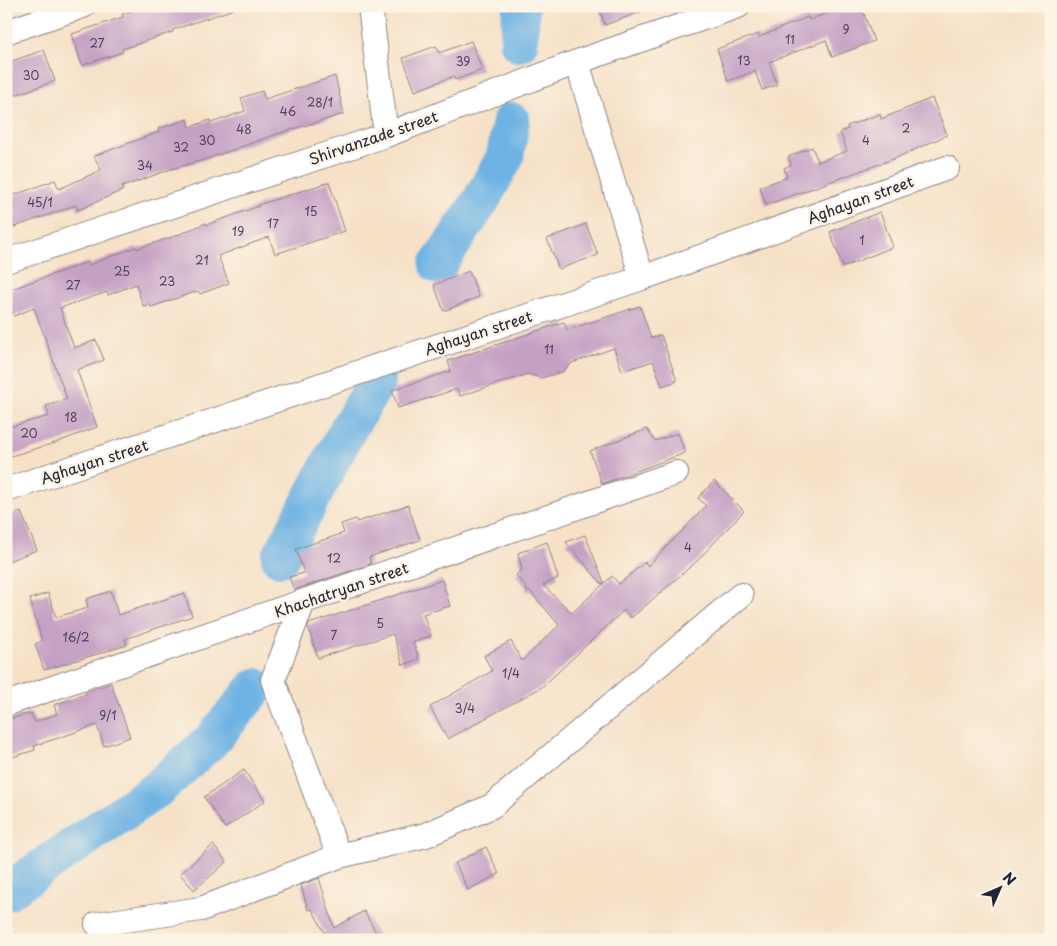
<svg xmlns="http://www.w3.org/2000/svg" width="1057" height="946" font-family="'Playpen Sans',sans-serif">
	<rect width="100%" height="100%" fill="#fcf5e5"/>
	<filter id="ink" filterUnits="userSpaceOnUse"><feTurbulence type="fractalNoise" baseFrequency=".02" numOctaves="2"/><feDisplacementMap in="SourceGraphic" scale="10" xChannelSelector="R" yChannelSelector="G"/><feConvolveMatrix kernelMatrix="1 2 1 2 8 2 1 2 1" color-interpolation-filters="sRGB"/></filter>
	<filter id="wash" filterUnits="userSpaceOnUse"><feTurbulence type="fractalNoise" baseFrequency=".0096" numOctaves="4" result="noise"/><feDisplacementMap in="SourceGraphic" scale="20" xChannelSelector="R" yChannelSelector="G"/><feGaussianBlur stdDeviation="1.12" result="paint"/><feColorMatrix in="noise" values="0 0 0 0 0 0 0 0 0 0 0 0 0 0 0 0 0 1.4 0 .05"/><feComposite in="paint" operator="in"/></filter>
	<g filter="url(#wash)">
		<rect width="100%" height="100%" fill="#f6e1c7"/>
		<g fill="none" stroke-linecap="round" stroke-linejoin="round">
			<path stroke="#6eb3e4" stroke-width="38" d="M519 43 521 6
				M438 265 480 202 505 157 511 121
				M280 558 347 431 377 381
				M6 892 156 790 211 741 256 687"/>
		</g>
		<g id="blocks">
			<path fill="#c5a0c5" d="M146 6H234V9L172 30 173 32 122 49 123 52 82 65 72 34 123 17 122 14Z
				M598 6H651V8L605 25Z
				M846 6H861L874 41 832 57 826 40 769 62 777 85 762 90 755 71 728 81 717 49 758 34 759 37 808 17 809 20Z
				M471 41 482 70 455 80 454 76 415 91 403 58 436 46 439 53Z
				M44 50 55 81 15 95 6 70V63Z
				M335 76 344 114 277 134 204 160 171 169 122 187 123 190 78 210 76 205 6 230V198L55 180 59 189 101 170 94 156 159 132 158 129 188 119 190 127 210 120 211 123 245 111 241 98 262 91 265 99Z
				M932 98 947 135 896 158 766 205 760 187 787 177 784 168 791 165 788 157 812 147 818 162 847 151 840 132 848 129 847 126 880 114 881 119Z
				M329 182 345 231 275 254 269 237 218 256 229 283 200 294 198 291 151 307 150 304 143 306 136 284 108 295 107 292 60 308 74 348 96 340 104 360 77 370 97 427 55 443 11 456 6 438V428L49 416 46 406 67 399 34 308 14 316 6 296V291L88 262 89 265 136 247 137 249 175 236 206 223V225L259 206 258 205Z
				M880 212 893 247 843 267 830 232Z
				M586 224 598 255 559 269 547 239Z
				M469 271 479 297 444 311 434 285Z
				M640 306 651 338 661 335 677 381 662 386 653 361 622 371 614 348 572 363 562 372 541 378 528 374 460 396 457 389 398 408 392 390 451 371 448 361 564 322 567 330Z
				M647 429 655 441 678 433 685 453 602 484 590 451Z
				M714 481 744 511 697 561 631 618 624 610 542 687 448 739 430 707 492 671 484 656 511 641 522 661 559 625 530 591 527 592 526 587 516 575 522 570 518 553 547 542 558 578 543 585 572 613 612 576 619 584 645 562 648 566 706 506 698 498Z
				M408 505 420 540 369 557 371 564 294 590 289 577 304 573 296 549 344 533 341 524 356 519 357 522Z
				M21 512 37 550 6 562V518Z
				M585 535 604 582 602 584 566 542Z
				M442 580 450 606 423 614 431 636 413 642 419 659 403 665 393 634 318 658 308 627 309 624Z
				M111 591 118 615 184 593 192 616 125 639 127 645 44 670 35 644 42 641 30 599 48 593 56 617 88 608 86 599Z
				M111 683 130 737 104 746 97 725 34 746 35 750 6 759V720L31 713 35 722 57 714 54 705 86 694 85 692Z
				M244 770 265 801 225 828 204 797Z
				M213 845 227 862 194 890 180 874Z
				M486 847 499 874 468 890 455 863Z
				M319 878 334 928 364 911 380 940H313L325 933 312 909 308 910 301 885Z"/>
		</g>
	</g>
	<g filter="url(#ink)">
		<use href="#blocks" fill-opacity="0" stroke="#8c8281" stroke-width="1"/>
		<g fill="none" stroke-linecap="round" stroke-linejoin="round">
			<defs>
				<path id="minor" d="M370 6 386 135
					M6 32 83 6
					M577 62 642 278
					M6 261 386 135 577 62 738 6
					M6 490 642 278 947 168
					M303 602 273 680 339 856
					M6 704 676 473
					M97 924 201 909 339 856 426 835 492 806 741 595"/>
			</defs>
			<use href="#minor" stroke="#8c8281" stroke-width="26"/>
			<use href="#minor" stroke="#fff" stroke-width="24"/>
		</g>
	</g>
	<g text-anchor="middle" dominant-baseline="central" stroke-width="5" stroke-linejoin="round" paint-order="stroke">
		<g font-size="12" fill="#4b425e">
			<text x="846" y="29">9</text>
			<text x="790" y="39">11</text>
			<text x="97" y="43">27</text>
			<text x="744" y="60">13</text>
			<text x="463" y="61">39</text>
			<text x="31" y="75">30</text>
			<text x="320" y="102">28/1</text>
			<text x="288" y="111">46</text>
			<text x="906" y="128">2</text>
			<text x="244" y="129">48</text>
			<text x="207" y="140">30</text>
			<text x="866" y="140">4</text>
			<text x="181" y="147">32</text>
			<text x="145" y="165">34</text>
			<text x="40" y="202">45/1</text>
			<text x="311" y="211">15</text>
			<text x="273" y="223">17</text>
			<text x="238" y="231">19</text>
			<text x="862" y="240">1</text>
			<text x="202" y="260">21</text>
			<text x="122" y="271">25</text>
			<text x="167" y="281">23</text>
			<text x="73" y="285">27</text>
			<text x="549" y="349">11</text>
			<text x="71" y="417">18</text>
			<text x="29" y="433">20</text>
			<text x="688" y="547">4</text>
			<text x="334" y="558">12</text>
			<text x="380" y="623">5</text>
			<text x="334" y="635">7</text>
			<text x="76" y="637">16/2</text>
			<text x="511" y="673">1/4</text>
			<text x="465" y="708">3/4</text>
			<text x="108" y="715">9/1</text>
		</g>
		<g font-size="15" fill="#22223b" stroke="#fcf5e5">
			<text transform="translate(373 137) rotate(-19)">Shirvanzade street</text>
			<text transform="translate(860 199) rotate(-20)">Aghayan street</text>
			<text transform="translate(478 332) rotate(-18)">Aghayan street</text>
			<text transform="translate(94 461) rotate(-18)">Aghayan street</text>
			<text transform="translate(341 589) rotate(-19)">Khachatryan street</text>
		</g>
	</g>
	<rect width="1057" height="946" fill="none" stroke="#fcf5e5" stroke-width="25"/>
	<g transform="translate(1000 888) rotate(45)" stroke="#fcf5e5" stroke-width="4" paint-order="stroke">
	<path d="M0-4L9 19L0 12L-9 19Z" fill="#22223b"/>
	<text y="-8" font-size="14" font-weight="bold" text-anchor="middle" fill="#22223b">N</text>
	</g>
</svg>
